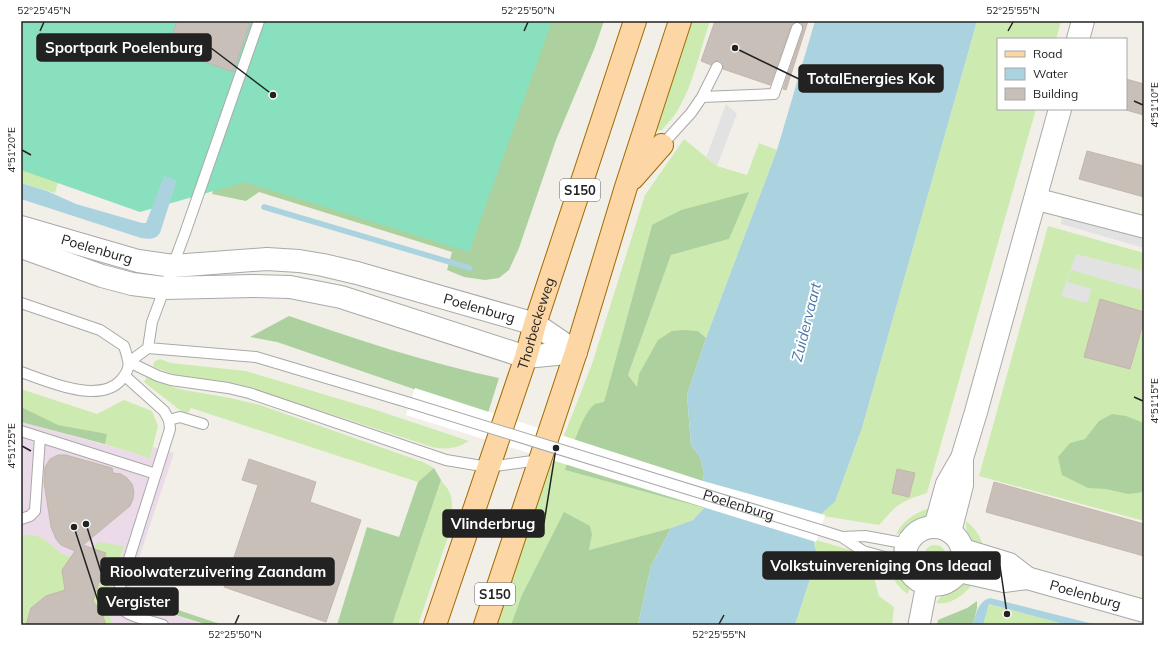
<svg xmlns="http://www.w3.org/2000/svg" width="1165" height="646" font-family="Mulish,sans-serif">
	<rect width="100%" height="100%" fill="#f2efe9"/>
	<path fill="#ebdbe8" d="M21 422 150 457 153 447 174 453 128 591 127 600 205 625H21Z"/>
	<path fill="#cdebb0" d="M692 21H710C700 50 694 82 679 108 675 116 668 123 662 130L654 131Z
		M977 21H1061L1056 39H998V109H1036L927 493C914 497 899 502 890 513 886 517 883 521 879 525L823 516V512L835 502 862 428Z
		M684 139 717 166 747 175 759 143 777 150 706 338 698 331 637 388 628 375 671 255 729 239 652 225 604 402 565 470 704 508 693 520 671 528 589 550 592 535 521 597 511 625H494L548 472 567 428 592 364 645 195Z
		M21 160 61 173 55 193 21 183Z
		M1048 226 1144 253V521L979 476Z
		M160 359 171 363 246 371 373 409 469 441C456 449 446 450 432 447L257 390 235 384 197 379 175 375 154 367 153 364 155 361Z
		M147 377 179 389 230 398 260 405 423 462 434 468 418 482 191 408 188 413 181 411 144 382Z
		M21 389 97 414 124 400 152 411 158 426 150 458 21 419Z
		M441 480C443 484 447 487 449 491 455 503 451 521 449 534L418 625H392Z
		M927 509H932C924 522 912 533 896 534 903 521 913 514 927 509Z
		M966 521C975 528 983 538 983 550 972 543 965 535 966 521Z
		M21 535C30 535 38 535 45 540 60 550 63 563 84 553 89 551 94 545 99 542L124 546 103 602 113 625H21Z
		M816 540 868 555 879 596 894 607 892 625H795L808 585 818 558 814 544Z
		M924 556a11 11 0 1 1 22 0a11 11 0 1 1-22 0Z
		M889 568C901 573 913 579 908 594 898 588 893 579 889 568Z
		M963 583H973C966 594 950 606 936 603 942 594 952 586 963 583Z
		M989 604 1067 625H983Z"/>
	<path fill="#add19e" d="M529 21H604L595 47 556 140 519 248 509 270 499 278 485 280 464 277 447 270 452 252 259 192 246 201 212 194 250 79Z
		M749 192 729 239 671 255 628 375 637 387 639 374 658 340 672 331 683 330 698 331 706 338 687 395 691 445 700 457 704 473 703 481 704 508 565 470C569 456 583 411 595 404 597 403 601 403 604 402L652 225 681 210Z
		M289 316C359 340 427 363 499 378L488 413 463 406 277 342 250 337Z
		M21 407 58 425 107 434 105 444 21 422Z
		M1112 414 1126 416 1144 423V492L1128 494 1106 489 1088 488 1062 475 1058 457 1070 443 1085 439 1099 421Z
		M434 468 441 480 392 625H337L367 527 399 537 418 482Z
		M564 512 590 526 592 535 589 550 671 528 651 566 638 625H511L521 597Z
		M128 591 136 596 223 625H208L127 600Z
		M977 601V608L973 625H937L938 620 967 608Z"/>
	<path fill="#88e0be" d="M21 21H552L469 252 245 182 140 212 21 170Z"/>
	<path fill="#e2e2e2" d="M726 104 737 114 717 166 706 158Z
		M1062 215 1144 238V248L1061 224Z
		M1076 254 1144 271V291L1071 270 1067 282 1092 289 1087 303 1061 296Z"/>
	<path fill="#aad3df" d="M815 21H977L862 428 835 502 823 512 814 544 818 558 808 585 795 625H638L651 566 671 528 693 520 704 508 703 481 704 473 700 457 691 445 687 395 706 338 777 150Z
		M164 176 177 180 160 233C155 240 149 239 141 238L21 199V183L47 191 76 204 142 223H146Z
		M990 598 1097 625H1067L989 604 983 625H973C976 614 978 601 990 598Z"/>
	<path fill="#fff" d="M415 388 703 481 825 515 816 542 406 415Z"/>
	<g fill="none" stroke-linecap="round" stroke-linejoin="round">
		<path stroke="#aad3df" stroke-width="5.5" d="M264 207 470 268"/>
	</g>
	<path fill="#c7bfb8" stroke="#c4b6ab" d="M177 21H240L250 24 233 72 168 49Z
		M715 21H808L786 90 783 89 803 30 802 23 795 22 791 26 770 85 723 69V64L720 61H714L711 65 701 61Z
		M1126 79 1144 84V115L1126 110Z
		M1087 151 1144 166V197L1079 179Z
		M1100 299 1144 312V320L1130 369 1084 357Z
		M58 455H66L112 468 113 473 121 474 127 478 132 484 134 492 133 499 130 506 83 545 106 553 101 569 103 570 93 601 102 613 106 625H26L31 608 46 596 65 590 62 570 75 551 61 545 56 539 51 527 44 482 45 467 50 459Z
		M249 459 316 482 310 502 361 520 326 622 224 587 258 485 242 480Z
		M897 469 915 473 909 497 892 493Z
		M994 482 1144 524V556L986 512Z"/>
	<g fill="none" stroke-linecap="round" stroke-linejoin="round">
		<defs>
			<path id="service" d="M702 97 774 94 797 28
				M662 145 691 113 702 97 717 67
				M21 303 100 330 124 346C129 362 132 367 121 380 99 405 47 381 21 372
				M148 348 256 357 410 403
				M129 362 158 376 171 380 228 388 249 393 446 460 488 467 540 460
				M129 362 148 348 152 322 185 233 259 21
				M125 376 164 411 169 420 170 429 116 600C119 616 149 620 163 625
				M169 420 180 417 203 424
				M21 431 156 474
				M21 519 30 516 35 511 40 437
				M820 530 842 537 863 551 906 563
				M842 537 865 536 908 544"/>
			<path id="minor" d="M1036 199 1144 227
				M919 625 927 584"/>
			<g id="tertiary">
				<path d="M1078 39 1083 21"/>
				<path id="s1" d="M21 227 138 261 173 266 267 259 299 261 323 265 357 273 535 324 576 352"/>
				<path d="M21 247 102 276 132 284 164 288 253 286 290 287 341 297 526 357 576 352"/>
				<path d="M935 527 947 484 962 458 976 412 1060 109"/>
				<circle cx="934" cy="556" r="29"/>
				<path d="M950 532 962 485V461"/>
				<path d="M963 550 1009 564 1027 578"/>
				<path id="s2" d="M959 571 1004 581 1027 578 1144 611"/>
			</g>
			<g id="primary">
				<path d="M633 178 662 145"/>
				<path id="s3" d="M435 625 526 357 535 324 635 21"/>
				<path d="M485 625 576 352 626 187 680 21"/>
			</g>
		</defs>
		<use href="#service" stroke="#a9a9a9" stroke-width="12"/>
		<use href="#minor" stroke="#a9a9a9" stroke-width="23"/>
		<use href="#tertiary" stroke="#a9a9a9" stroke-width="24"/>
		<use href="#primary" stroke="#a06b00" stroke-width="24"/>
		<use href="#service" stroke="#fff" stroke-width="10"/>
		<use href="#minor" stroke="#fff" stroke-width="21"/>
		<use href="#tertiary" stroke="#fff" stroke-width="22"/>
		<use href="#primary" stroke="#fcd6a4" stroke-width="22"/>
		<defs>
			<g id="service-bridge">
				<path id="s4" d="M410 403 820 530"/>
			</g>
		</defs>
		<use href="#service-bridge" stroke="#a9a9a9" stroke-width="12" stroke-linecap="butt"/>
		<use href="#service-bridge" stroke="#fff" stroke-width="10"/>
	</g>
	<path fill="none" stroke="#222" stroke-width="1.5" d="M40 31 44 22M524 31 528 22M1008 31 1013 22M1134 101 1143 105M22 150 31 155M1134 397 1143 401M22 446 31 451M235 624 239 615M719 624 724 615"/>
	<g text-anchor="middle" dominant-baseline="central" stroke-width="4" stroke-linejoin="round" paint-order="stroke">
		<g fill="#fff" stroke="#646464" stroke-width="1">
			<rect x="560" y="179" width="40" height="22" rx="3"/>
			<rect x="475" y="583" width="40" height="22" rx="3"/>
		</g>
		<g font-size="13" font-weight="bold" fill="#222">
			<text x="580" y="190">S150</text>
			<text x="495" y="594">S150</text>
		</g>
		<g font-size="14" fill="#222" stroke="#fff">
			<text stroke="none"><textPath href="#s1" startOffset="79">Poelenburg</textPath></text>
			<text stroke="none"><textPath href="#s1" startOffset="470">Poelenburg</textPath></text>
			<text stroke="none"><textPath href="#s3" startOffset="318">Thorbeckeweg</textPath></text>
			<text stroke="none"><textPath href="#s4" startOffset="344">Poelenburg</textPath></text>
			<text stroke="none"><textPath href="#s2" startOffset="130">Poelenburg</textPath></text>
		</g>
		<g font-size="15" font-style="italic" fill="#4a7aab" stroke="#fff">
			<text transform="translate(806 322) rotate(-76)">Zuidervaart</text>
		</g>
	</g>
	<path fill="none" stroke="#222" stroke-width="1.5" d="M273 95L211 48M735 48L799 79M556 448L544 523M1007 614L1000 566M86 524L101 572M74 527L98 601"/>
	<g fill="#222" stroke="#fff" stroke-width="1.5">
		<circle cx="273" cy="95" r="4"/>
		<circle cx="735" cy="48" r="4"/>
		<circle cx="556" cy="448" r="4"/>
		<circle cx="1007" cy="614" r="4"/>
		<circle cx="86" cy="524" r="4"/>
		<circle cx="74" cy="527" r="4"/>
	</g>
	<g fill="#222" stroke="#222" stroke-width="1.5">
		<rect x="37" y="34" width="174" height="27" rx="4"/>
		<rect x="799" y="65" width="144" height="27" rx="4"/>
		<rect x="443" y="510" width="101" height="27" rx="4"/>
		<rect x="763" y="552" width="237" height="27" rx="4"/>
		<rect x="101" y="558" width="233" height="27" rx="4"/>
		<rect x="98" y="588" width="80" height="27" rx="4"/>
	</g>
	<g font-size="15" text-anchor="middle" font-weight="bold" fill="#fff">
		<text x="124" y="53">Sportpark Poelenburg</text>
		<text x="871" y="84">TotalEnergies Kok</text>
		<text x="493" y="529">Vlinderbrug</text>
		<text x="881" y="571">Volkstuinvereniging Ons Ideaal</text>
		<text x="218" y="577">Rioolwaterzuivering Zaandam</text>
		<text x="138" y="607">Vergister</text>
	</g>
	<rect width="1165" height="646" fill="none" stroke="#ffffff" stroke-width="44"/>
	<rect x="997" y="38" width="130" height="72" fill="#ffffff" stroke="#a7a7a7"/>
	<rect x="1005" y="51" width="20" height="6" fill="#fcd6a4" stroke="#a7a7a7"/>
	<text x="1033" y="58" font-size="12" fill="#222222">Road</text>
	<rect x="1005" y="68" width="20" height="12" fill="#aad3df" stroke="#a7a7a7"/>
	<text x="1033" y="78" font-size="12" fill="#222222">Water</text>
	<rect x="1005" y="88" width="20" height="12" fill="#c7bfb8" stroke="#a7a7a7"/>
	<text x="1033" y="98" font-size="12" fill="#222222">Building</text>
	<rect x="22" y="22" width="1121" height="602" fill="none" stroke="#222" stroke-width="1.5"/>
	<g font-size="10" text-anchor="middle" fill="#222">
		<text x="44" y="14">52°25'45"N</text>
		<text x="528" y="14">52°25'50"N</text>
		<text x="1013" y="14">52°25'55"N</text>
		<text transform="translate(1154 105) rotate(-90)" y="4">4°51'10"E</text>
		<text transform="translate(11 150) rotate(-90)" y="4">4°51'20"E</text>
		<text transform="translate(1154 401) rotate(-90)" y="4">4°51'15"E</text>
		<text transform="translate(11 446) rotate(-90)" y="4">4°51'25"E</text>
		<text x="235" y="638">52°25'50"N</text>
		<text x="719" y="638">52°25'55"N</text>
	</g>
</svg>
